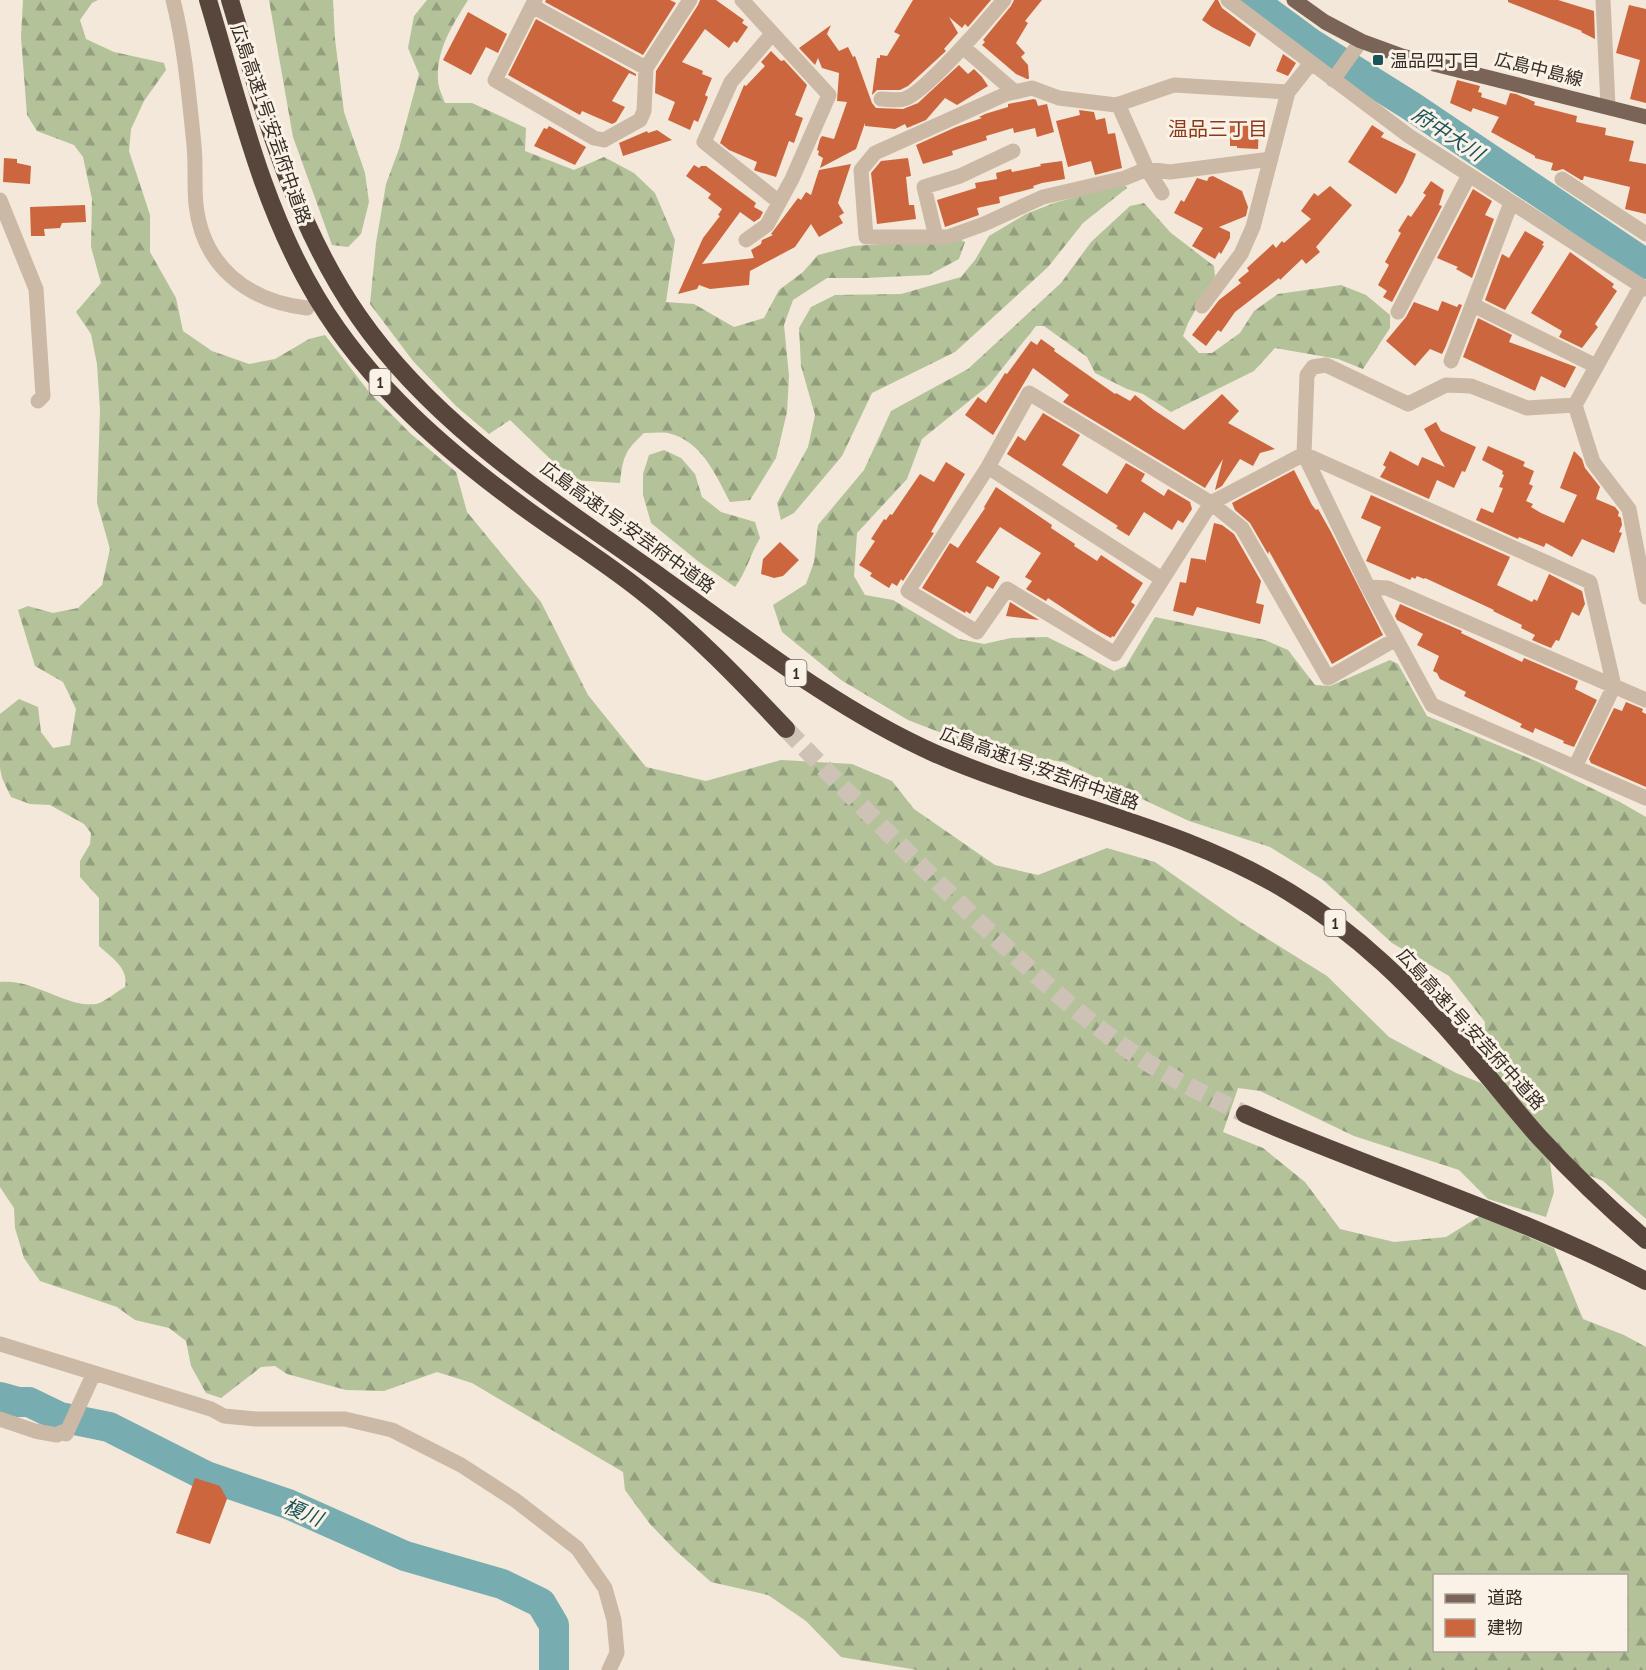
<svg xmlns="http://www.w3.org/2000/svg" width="1646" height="1670" font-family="'PT Sans Narrow','Noto Sans JP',sans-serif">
	<defs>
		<pattern id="forest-firs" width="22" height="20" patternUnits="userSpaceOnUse" patternTransform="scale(1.5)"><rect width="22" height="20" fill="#b3c299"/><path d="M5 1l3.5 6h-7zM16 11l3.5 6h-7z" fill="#929e7d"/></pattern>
	</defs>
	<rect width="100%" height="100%" fill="#f3e8d9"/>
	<path fill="url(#forest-firs)" fill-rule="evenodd" d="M23 0H98L92 3 80 20 86 39 114 52 164 63 166 70 144 101 131 129 129 151 150 215V252L176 298 183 331 212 351 249 364 275 359 309 339 325 335 369 392 411 434 456 472 467 512 541 602 588 695 646 767 706 781 781 760 852 764 892 781 914 809 995 865 1038 875 1107 848 1155 862 1239 921 1327 976 1389 1037 1456 1073 1481 1083 1550 1162 1554 1192 1546 1217 1488 1199 1459 1170 1354 1136 1260 1091 1238 1088 1223 1132 1263 1148 1305 1182 1340 1229 1394 1242 1446 1237 1480 1216 1554 1248 1583 1319 1624 1335 1646 1347V1670H917L841 1657 806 1621 768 1595 711 1582 675 1550 650 1524 625 1490 623 1472 472 1383 437 1372 384 1391 346 1390 287 1374 275 1366 261 1367 221 1398 206 1393 191 1366 186 1341 169 1328 135 1320 117 1307 40 1281 24 1258 15 1228 14 1208 0 1187V982C33 978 67 1008 96 1004 105 1002 116 992 125 987 129 968 112 958 99 946V898L80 877V861L90 844 91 833 84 824 50 805 30 804 11 797 2 778 0 768V714L19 699 38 707 41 732 53 748 70 745 76 709 63 682 35 666 18 610 28 606 53 613 78 608 102 585 110 549 97 503 100 410 97 364 91 334 76 312 101 283 91 247 92 199 83 157 74 145 37 131 27 115 21 37ZM1434 1576H1626V1650H1434Z
		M269 0H333L335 39 344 112 365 173 369 202 361 234 348 247 332 245 293 137Z
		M427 0H468C453 24 436 50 438 80 438 87 442 95 445 103H472L526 128 525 151 574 170 604 157 634 173 655 193 675 240 666 302 694 304 734 327 764 318 779 290 803 272 818 255 853 246 959 239 965 242 959 259 929 275 865 278H827L793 300 784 325 789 376 787 412 776 458 750 500 730 502C715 474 702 441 668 433 661 432 652 433 644 433 625 451 623 456 620 483L572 480 510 420 489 434 456 406 413 361 370 304 376 243 386 184 399 149 419 74 408 48 414 16Z
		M1124 183 1127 188 1083 223 1048 267 955 352 872 393 842 456 794 513 781 520 777 503 808 447 815 415 801 366 799 328 811 307 835 295 901 294 961 277 975 260 989 236 1026 214 1054 203Z
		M1144 203 1171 233 1214 266 1215 276 1188 323 1183 336 1199 353H1212L1240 333 1254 311 1278 294 1341 285 1366 295 1390 315V328L1363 369 1338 359 1275 348 1254 371 1171 412 1143 394 1127 389 1095 373 1087 357 1044 326H1036L989 385 922 439 907 479 857 533 854 576 865 595 893 600 959 639 984 644 1011 638 1047 637 1078 652 1114 671 1126 666 1155 617 1265 640 1288 650 1315 685 1330 686 1390 660 1398 664 1427 716 1536 761 1620 802 1646 817V1219L1603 1181 1583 1173 1483 1062 1485 1022 1449 976 1392 943 1323 880 1270 847 1189 821 1063 762 983 749 908 720 841 680 782 632 773 605 806 584 814 562 818 525 864 470 891 411 968 369 1061 283 1091 242 1130 206Z
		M664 450 681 458 695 474 702 497 721 512 755 522 760 538C750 555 746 573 735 587L699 562 651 523 643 495V474L649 455Z"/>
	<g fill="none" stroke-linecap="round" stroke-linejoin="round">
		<path stroke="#77acb1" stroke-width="30" d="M1252 0 1312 44 1411 106 1646 264
			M0 1397 18 1402H29L60 1417 109 1427 206 1476 288 1504 405 1556 502 1584 541 1603 554 1625V1670"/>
	</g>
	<path fill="#cc663e" d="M546 0H670L676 3 643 55 545 2Z
		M700 0H716L744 20 742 23 748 27 737 43 734 41 729 48 705 29 682 62 703 71 702 74 712 78 705 95 708 97 698 122 694 120 690 130 668 120 675 102 655 93 656 71 698 5Z
		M913 0H991L968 27 965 24 962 28 949 17 958 33 944 49 946 51 908 86 900 90H877L872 95 877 58H880V55L887 56 900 35 894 32Z
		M1014 0H1042L1025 21 1028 23 1016 43 1025 53 1021 57 1028 65 1029 79H1027L1016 74 982 45 985 42 983 40 1011 6Z
		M1215 0H1218L1222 8 1256 34 1250 47 1212 27 1202 20Z
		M1508 0H1558L1594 11 1595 39 1581 32 1582 31 1508 2Z
		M1629 5 1646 9V103L1630 99 1640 60 1616 53Z
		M468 12 507 34 498 53 486 47 471 75 443 60Z
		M536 19 636 74V76L629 73 612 101 625 107 616 122 612 124 582 111 580 115 508 75Z
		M831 25 827 34 839 51 848 47 853 57 855 56 872 103 876 108 903 109 918 103 959 65 968 74 974 69 982 77 988 86 957 105 945 98 926 120 907 128 905 124 895 129 865 126V123L856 149 820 168 823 158 818 155 819 151 817 150 820 139 822 136 834 139 847 102 837 101 839 73 822 68 818 58 815 65 799 48Z
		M771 51 781 61 784 60 807 85 795 115 803 118 794 143 789 141 776 177 756 171 754 170 757 162 729 150 720 143 744 85 746 86 765 66 761 62Z
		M1283 54 1296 63 1288 76 1276 71Z
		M1457 80 1480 86 1478 92 1482 93 1481 97 1506 105 1510 93 1516 94 1535 102 1534 105 1577 116 1576 122 1606 128 1605 135 1634 141 1629 161 1646 164V214L1625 209 1630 187 1584 176 1583 180H1581L1563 169 1556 171 1551 170 1553 163 1535 158V156L1491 132 1499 117 1473 108 1471 112 1450 103Z
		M1034 99 1036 100 1038 106 1047 104 1054 132 1037 137 1035 128 1014 133 1013 128 986 136 987 140 952 151 953 155 923 164 916 145 956 127 982 118 979 117 985 114 1008 107V104Z
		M1079 110 1094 112 1096 120 1105 118 1108 134 1115 133 1122 168 1095 175 1091 161 1068 167 1056 121 1080 115Z
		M1230 122 1259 123 1258 149 1237 148V146H1230Z
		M1372 125 1384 133 1381 137 1416 154 1403 183 1396 194 1348 162Z
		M549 126 586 147 575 165 534 146 544 128 547 129Z
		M657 130 672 140 623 156 619 143 647 131 648 133Z
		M4 158 17 159V163L31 166 30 184 3 182Z
		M908 158 911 176 906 177 909 205H914L916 219 877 224 871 173 881 161Z
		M1062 161 1065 179 1042 183 1033 186 1034 188 999 197 1000 203 977 208 979 215 945 227 937 200 976 188 975 183 997 179 996 173 1011 169 1012 172 1041 166 1040 164Z
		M851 164 838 203 844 213 839 216 843 223 819 237 811 224 795 247 750 271 749 285 710 289 699 285 697 289 678 294 703 238 720 216 718 215 722 209 708 198 711 194 686 176 694 165 699 168 701 166H706L756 203 754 207 763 212 760 218 754 222 740 212 702 264 754 258 751 250 761 244 762 240 773 235 771 234 798 198 801 200 806 192 811 195 819 170Z
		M1213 176 1242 191 1248 207 1246 216 1219 227 1230 232V238L1221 254 1219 252 1215 259 1192 246 1203 228 1174 213 1181 200 1184 202 1197 178 1207 181 1209 177Z
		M1431 181 1444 190 1439 205 1442 206 1392 302 1383 297 1387 291 1378 285 1389 265 1385 262 1401 233 1398 231 1408 215 1411 217 1426 195 1423 193Z
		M1330 186 1352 205 1316 247 1320 252 1306 264 1302 259 1280 280 1279 278 1235 312 1221 332 1218 330 1206 346 1192 335 1219 300 1241 283 1238 280 1249 271 1247 268 1273 244 1276 248 1282 241 1284 243 1311 219 1301 211 1314 193 1318 196Z
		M1473 189 1492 201 1485 215 1494 219 1472 278 1456 269 1458 267 1437 258Z
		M85 205 86 222 62 223 60 228 44 229 45 236H31L30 207Z
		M1525 231 1544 242 1542 245 1544 246 1505 310 1485 300 1502 254 1509 258Z
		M1570 252 1614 284 1612 287 1617 291 1595 324 1598 327 1582 348 1559 337 1562 331 1531 313Z
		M1442 301 1457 307 1459 304 1462 305 1445 348 1442 354 1430 349 1415 366 1386 341 1406 317 1414 302 1438 311Z
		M1478 318 1512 335 1509 342 1576 367 1565 388 1541 376 1535 391 1463 357Z
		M1041 339 1055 349 1054 351 1115 394 1116 393 1130 401 1135 395 1154 410 1184 430 1222 394 1239 411 1228 423 1275 449 1260 453 1253 466 1240 459 1222 486 1215 490 1223 459 1205 488 1063 402 1069 395 1033 368 993 435 965 415 978 397 986 403 1005 373 1007 374 1031 341 1037 345Z
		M1043 413 1080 435 1062 465 1107 494 1126 463 1145 474 1141 481 1164 496 1168 489 1190 502 1192 509 1183 523 1178 520 1172 530 1144 512 1129 536 1116 528 1118 526 1007 454 1018 436 1025 441Z
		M1436 422 1441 431 1476 447 1465 472 1462 471 1454 488 1437 480 1429 499 1380 477 1386 467 1383 465 1390 451 1418 466 1422 457 1445 467 1424 429Z
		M1488 446 1525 462 1523 466 1534 471 1529 484 1533 486 1526 501 1533 504 1531 507 1541 513 1564 523 1577 495 1560 488 1574 451 1582 459 1585 468 1600 487 1596 499 1615 507 1619 512 1618 516 1621 518 1622 525 1619 532 1622 533 1614 553 1582 539 1572 557 1546 543 1544 547 1519 537 1518 539 1476 520 1481 508 1493 513 1503 488 1499 487 1504 475 1502 474 1503 471 1482 460Z
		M946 462 965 474 931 532 934 533 903 581 901 579 897 586 892 583 889 588 870 576 872 573 859 565 875 541 871 539 884 519 886 520 890 514 892 515 920 474 934 482Z
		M1294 470 1312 505 1316 510 1318 509 1331 532 1383 635 1332 664 1269 551 1268 554 1250 523 1235 510 1232 503Z
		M996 487 1052 525 1051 528 1075 544 1074 546 1085 553 1097 561 1101 555 1143 583 1131 602 1135 605 1114 637 1112 636 1111 638 1098 631 1048 598 1046 601 1026 589 1032 581 1025 577 1041 553 1000 527 976 562 1000 577 993 589 987 586 970 614 966 611 965 613 922 588 950 543 958 548 985 508 984 507Z
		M1371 495 1510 557 1497 585 1532 602 1534 599 1537 601 1549 574 1582 591 1585 604 1579 616 1572 612 1559 641 1556 640 1551 648 1532 640 1535 635 1521 628 1522 625 1493 611 1494 610 1425 578 1424 579 1417 576 1415 579 1412 577 1410 580 1366 561 1381 527 1361 518Z
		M1214 523 1222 525 1234 534 1261 581 1256 603 1264 605 1260 624 1197 607 1193 616 1173 611 1180 582 1186 583 1191 558 1205 560V563Z
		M780 542 799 560 783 576 774 578 761 574 763 559Z
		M1010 602 1039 620 1006 616Z
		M1400 604 1462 631 1461 633 1522 662 1524 658 1578 681 1575 689 1597 700 1574 747 1563 743 1564 741 1535 728 1533 733 1520 727 1522 724 1464 696 1466 692 1440 679 1437 673 1433 671 1439 656 1417 645 1423 634 1397 620 1395 616Z
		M1626 702 1643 709 1642 712 1646 714V787L1591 763 1589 759 1614 708 1622 711Z
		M195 1478 220 1486 227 1499 210 1544 176 1533Z"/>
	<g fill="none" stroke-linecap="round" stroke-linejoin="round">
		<path stroke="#cdc2b5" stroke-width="18" stroke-dasharray="18 9" stroke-linecap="butt" d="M786 729C849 794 913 859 979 922 1025 965 1071 1009 1123 1046 1160 1073 1203 1094 1245 1114"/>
		<path stroke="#cbb8a5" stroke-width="15" d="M173 0C185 47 189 97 194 145 196 165 194 185 196 205 203 266 247 301 307 308
			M535 0 495 80 594 138 604 140 640 120 644 111 646 68 690 0
			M742 0 829 95 792 179 767 225 746 240
			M1228 0 1409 136 1646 289
			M1603 0 1608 106
			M532 6 646 68
			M772 34 731 82 704 142 779 202
			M963 47 1015 92
			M1333 80 1361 41
			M881 99C888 99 898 101 904 99 923 95 989 18 1004 0
			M1118 104 1147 169 1162 193
			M1271 159 1170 172 1147 169 1125 178 1043 197 984 224 948 237H866L861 170 875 153 1006 94 1032 88 1059 98 1116 105 1174 85 1288 92
			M1562 179 1646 234
			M0 200 36 289 43 396 38 401
			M936 237 924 187 960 176 1013 151
			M1641 286 1575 405 1527 408 1471 386 1446 385 1408 404 1326 365 1313 367 1307 375 1304 454 1368 587 1432 705 1646 798
			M1473 305 1596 366
			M1202 306 1241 254 1253 227 1288 92 1311 63
			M1398 312 1469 175
			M1451 361 1511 203
			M1575 405 1593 462 1629 509 1646 597
			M988 467 1162 579
			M1368 587 1387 588 1646 700
			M1396 639 1328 678 1242 528 1211 503 1029 393 988 467 908 591 977 632 1007 589 1115 654 1211 503 1304 454 1590 582 1614 686 1575 767
			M0 1344 211 1409 224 1416 256 1419H345L392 1430 461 1465 515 1500 577 1548 605 1588 614 1620 617 1653 609 1670
			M0 1419 35 1431 57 1435 62 1432 66 1434 94 1373"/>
		<path stroke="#796457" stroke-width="15" d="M1294 0 1325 22 1361 41 1402 56 1646 117"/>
		<path stroke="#58463d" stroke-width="18" d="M208 0C238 100 262 207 317 298 369 385 448 453 530 512 566 538 605 562 640 590 694 632 740 680 786 729
			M230 0C263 109 293 222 359 317 436 428 554 501 662 578 749 640 836 709 934 753 1050 804 1180 825 1289 892 1357 933 1413 988 1464 1048 1490 1078 1514 1109 1540 1138 1573 1174 1609 1208 1646 1240
			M1245 1114C1378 1172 1517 1214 1646 1281"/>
	</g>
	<rect fill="#1a535a" stroke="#faf2e6" stroke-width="2" x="1372" y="54" width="12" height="12" rx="3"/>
	<g text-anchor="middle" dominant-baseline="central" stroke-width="6" stroke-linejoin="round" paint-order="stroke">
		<g fill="#faf2e6" stroke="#716760" stroke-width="1.5">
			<rect x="369.5" y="369" width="21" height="26" rx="4.5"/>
			<rect x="785.5" y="660" width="21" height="26" rx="4.5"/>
			<rect x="1324.5" y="910" width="21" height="26" rx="4.5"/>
		</g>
		<g font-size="16" font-weight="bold" fill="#362c26">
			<text x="380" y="382">1</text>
			<text x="796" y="673">1</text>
			<text x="1335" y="923">1</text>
		</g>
		<g font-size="18" fill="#362c26" stroke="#faf2e6" text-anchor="start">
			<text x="1390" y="60">温品四丁目</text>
		</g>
		<g font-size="18" fill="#362c26" stroke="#faf2e6">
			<text transform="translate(1539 69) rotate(14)">広島中島線</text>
			<text transform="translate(271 124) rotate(71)">広島高速1号;安芸府中道路</text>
			<text transform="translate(628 527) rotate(36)">広島高速1号;安芸府中道路</text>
			<text transform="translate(1040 768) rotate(20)">広島高速1号;安芸府中道路</text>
			<text transform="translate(1471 1029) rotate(48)">広島高速1号;安芸府中道路</text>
		</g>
		<g font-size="20" fill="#8a3a1b" stroke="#faf2e6">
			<text x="1218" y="129">温品三丁目</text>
		</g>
		<g font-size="20" font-style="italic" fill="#1a535a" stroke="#faf2e6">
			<text transform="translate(1448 134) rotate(33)">府中大川</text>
			<text transform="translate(303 1512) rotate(23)">榎川</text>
		</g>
	</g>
	<rect x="1433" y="1574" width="195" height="78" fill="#faf2e6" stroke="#aca399" stroke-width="1.5"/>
	<rect x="1445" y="1594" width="30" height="9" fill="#796457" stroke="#aca399" stroke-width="1.5"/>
	<text x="1487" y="1604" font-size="18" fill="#362c26">道路</text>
	<rect x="1445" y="1619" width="30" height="18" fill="#cc663e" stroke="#aca399" stroke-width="1.5"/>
	<text x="1487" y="1634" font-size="18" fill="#362c26">建物</text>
</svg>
